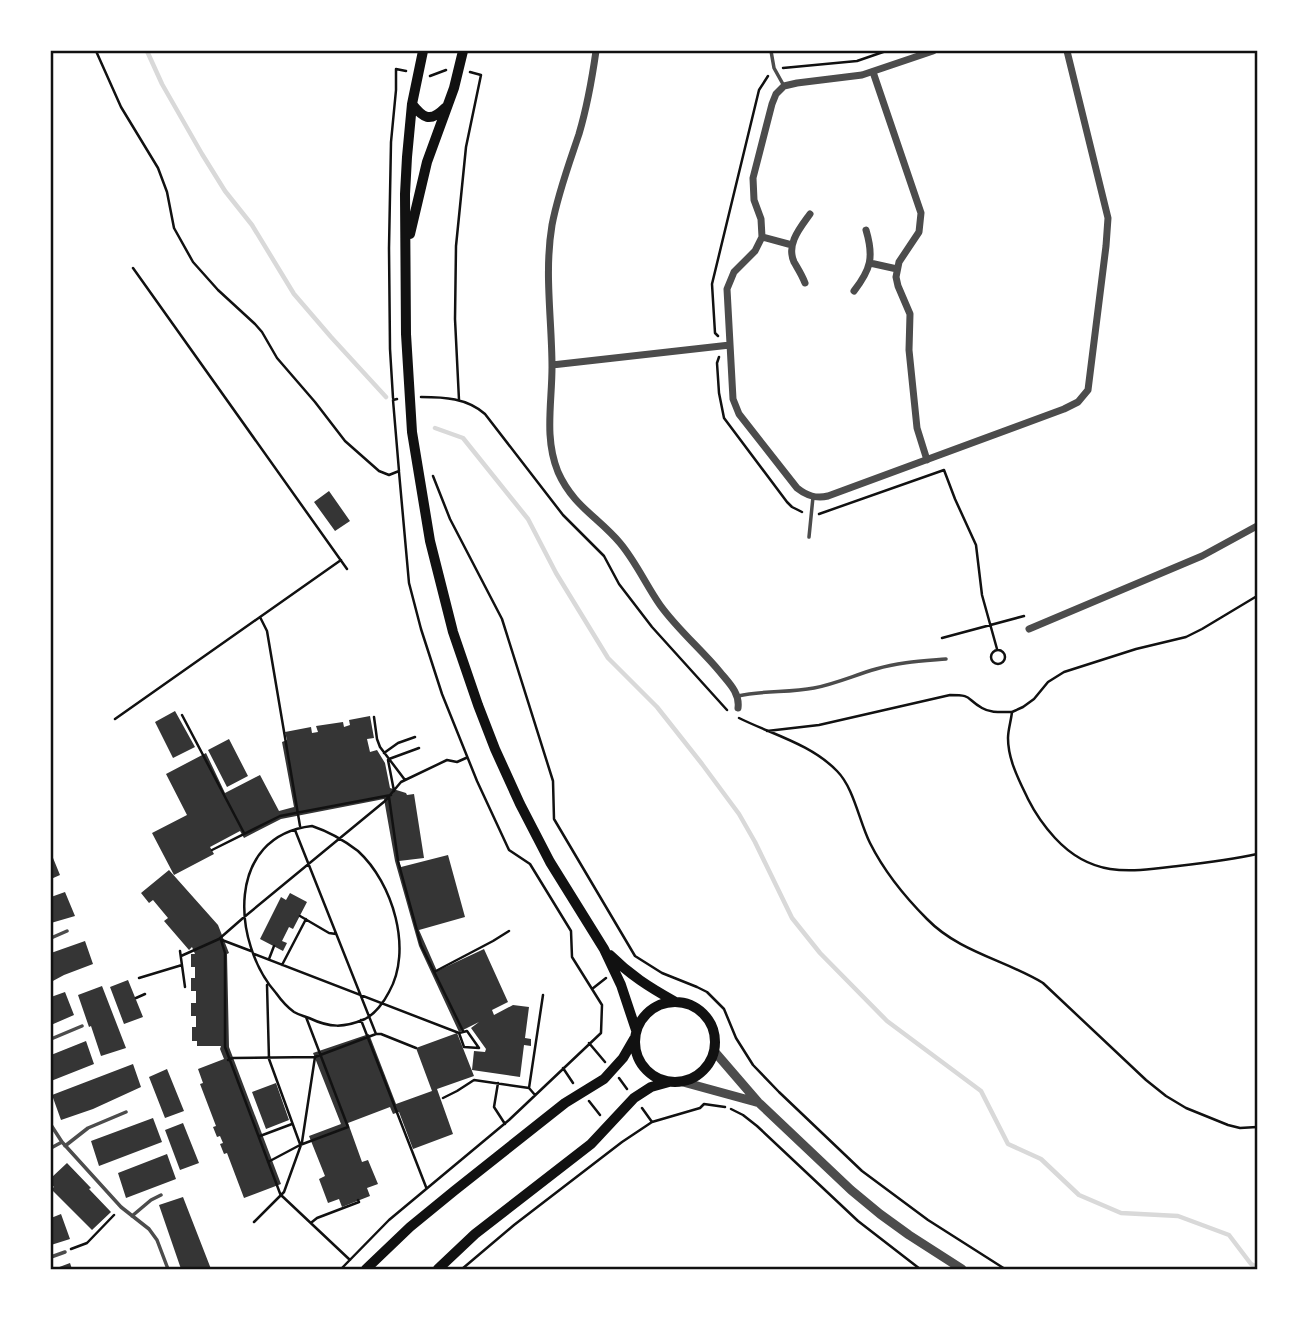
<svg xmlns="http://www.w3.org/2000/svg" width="1308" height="1320" font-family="Lato,sans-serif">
	<rect width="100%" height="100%" fill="#fff"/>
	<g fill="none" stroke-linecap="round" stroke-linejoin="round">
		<path stroke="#d9d9d9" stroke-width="4.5" d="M147 51 162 84 202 154 225 191 252 225 294 294 331 337 386 397
			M435 428 463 438 528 519 556 573 608 658 657 707 702 764 739 814 755 842 792 918 820 953 887 1021 981 1091 1008 1144 1041 1159 1079 1195 1121 1213 1178 1216 1229 1235 1251 1264 1257 1267"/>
	</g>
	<path fill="#353535" d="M329 491 350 521 335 531 314 502Z
		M175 711 195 747 173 758 155 722Z
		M370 716 374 738 367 739 370 752 377 750 385 763 390 788 406 793 407 795 414 794 424 858 399 861 401 867 448 855 465 917 419 930 437 971 484 949 508 1002 492 1010 494 1015 513 1005 529 1007 525 1038 531 1039V1046L524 1045 520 1077 472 1070 474 1051 485 1052 486 1049 471 1028 479 1022 459 1032 419 946 395 861 384 799 281 819 244 838 240 831 210 847 214 854 174 875 152 833 187 815 166 774 206 753 225 793 260 775 279 811 294 807 282 742 287 740 285 732 311 727 312 733 318 732 316 726 343 722 344 727 350 725 349 720Z
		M229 739 248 776 227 787 208 750Z
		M51 853 60 875 51 879Z
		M169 870 218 925 229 953 227 954 229 1047 281 1184 244 1198 227 1153 224 1154 220 1144 223 1143 220 1136 217 1137 213 1127 216 1126 200 1084 203 1083 198 1069 224 1059 220 1049 221 1046H197V1041H192V1027H196V1016H191V1003H196V991H191V978H195V967H191V954H195L192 947 189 950 164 921 168 918 153 900 149 903 141 893Z
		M65 892 75 916 51 923V897Z
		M290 893 307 902 293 929 289 927 282 941 287 943 283 951 260 939 281 897 286 900Z
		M85 941 93 964 64 975 51 982V953Z
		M128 980 143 1017 124 1024 110 987Z
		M102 986 126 1048 101 1056 91 1026 89 1027 78 995Z
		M65 992 74 1015 51 1025V997Z
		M457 1033 474 1076 437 1089 453 1134 413 1149 399 1112 393 1114 390 1107 348 1123 362 1162 368 1160 378 1184 367 1188 370 1196 342 1207 339 1199 328 1203 319 1179 325 1176 309 1136 341 1124 313 1053 369 1034 396 1104 432 1091 416 1048Z
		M86 1041 94 1064 51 1081V1055Z
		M133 1064 141 1087 93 1109 61 1120 52 1095Z
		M167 1069 184 1111 165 1118 149 1077Z
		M276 1083 289 1120 266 1129 252 1092Z
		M153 1118 162 1142 99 1166 91 1141Z
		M183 1123 199 1163 180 1170 165 1130Z
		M167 1154 176 1179 126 1198 118 1173Z
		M67 1163 91 1188 89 1189 111 1212 92 1230 51 1189 54 1187 51 1184V1178Z
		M183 1197 211 1269H181L159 1205Z
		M61 1214 70 1239 51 1245V1218Z
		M70 1263 72 1269H54Z"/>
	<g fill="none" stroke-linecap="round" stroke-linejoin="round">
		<path stroke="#111" stroke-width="2.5" d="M96 51 121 107 158 168 167 192 174 228 193 262 218 290 255 324 262 332 277 358 315 402 345 441 379 471 389 475 399 471 393 400 397 399
			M783 68 857 61 886 51
			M430 76 446 70
			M133 268 347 569
			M718 336 715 333 712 284 759 90 768 76
			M719 357 717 363 719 393 724 418 787 502 792 507 802 512
			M421 397C444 397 467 398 485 414L563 515 604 556 619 584 652 627 727 710
			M393 398 390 349 389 248 391 142 396 90V69L406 71
			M459 400 455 319 456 246 466 147 481 75 470 72
			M433 476 450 519 502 619 553 781 554 819 635 956 662 973 697 987 707 992 724 1009 736 1038 753 1065 779 1092 862 1171 928 1220 1005 1269
			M819 514 944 470 955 499 976 545 982 595 997 649
			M1257 596 1202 629 1186 637 1136 649 1064 672 1048 682 1034 699 1023 707 1012 712C1011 721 1008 730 1008 738 1008 760 1019 780 1028 799 1035 813 1044 826 1055 838 1092 878 1129 872 1178 866 1205 863 1231 860 1257 854
			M260 617 267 631 300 826
			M942 638 1024 616
			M991 657a7 7 0 1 1 14 0a7 7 0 1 1-14 0Z
			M182 715 244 833
			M374 717 377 739 380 747 405 780
			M739 718C771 734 811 744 837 771 854 788 859 821 870 843 884 871 905 897 927 919 959 952 1005 960 1043 983L1146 1080 1166 1096 1186 1108 1228 1125 1240 1128 1257 1127
			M115 719 341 560
			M767 731 819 725 950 695C973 695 965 698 982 708 990 713 1001 712 1011 712
			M384 753 398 743 415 737
			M389 759 419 748
			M388 760 394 791
			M389 797 398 861 421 945 463 1031
			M312 826C327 831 345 841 358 851 393 883 413 950 389 992 384 1002 375 1014 365 1019 344 1028 330 1028 309 1018 304 1016 299 1015 294 1012 287 1007 281 1000 276 993 232 943 225 836 312 826Z
			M295 830 376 1034
			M212 850 280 816 391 795
			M300 916 329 933 336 934
			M221 940 225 953V1047L281 1196
			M222 940 251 951
			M180 951 185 987
			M254 954 459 1033
			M181 956 219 939 243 918 385 801 401 782 447 760 457 762 466 758
			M269 959 274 946
			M282 965 306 919
			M434 972 493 941 509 931
			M139 978 182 965
			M267 985 269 1059 300 1144
			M592 989 606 978
			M136 998 145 994
			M361 1020 426 1187
			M467 1031 479 1048 464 1047 459 1033Z
			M589 1043 605 1062
			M228 1060 233 1058 315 1057 376 1034H381L416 1048
			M563 1068 573 1083
			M619 1078 627 1089
			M498 1083 494 1107 505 1124
			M535 1095 529 1088 543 995
			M443 1098 457 1091 474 1080 529 1088
			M589 1101 600 1115
			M642 1108 652 1122
			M731 1109 743 1115 757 1126 858 1221 920 1269
			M260 1136 292 1124
			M268 1162 300 1145 348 1127 306 1017
			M281 1195 350 1260
			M254 1222 284 1192 302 1142 315 1057
			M312 1222 317 1218 359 1202 358 1200
			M71 1249 87 1243 114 1215
			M341 1269 389 1220 509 1120 601 1033 602 1005 572 957 571 931 530 864 509 850 477 781 442 694 421 629 409 583 399 472
			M462 1269 514 1225 622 1142 652 1122 700 1108 704 1104 725 1107"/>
		<path stroke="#4c4c4c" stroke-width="3.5" d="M771 51 774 68 784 86
			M809 537 813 497
			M738 696C763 690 789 693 814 688 835 684 855 675 876 669 899 662 922 661 946 659
			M51 938 67 931
			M51 1039 82 1026
			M51 1125 62 1142 121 1207 149 1229 157 1240 168 1269
			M65 1146 88 1128 126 1112
			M51 1148 62 1142
			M132 1216 151 1200 161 1195
			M51 1257 65 1252"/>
		<path stroke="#4c4c4c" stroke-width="7" d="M596 51C592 79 587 107 579 134 569 164 558 193 552 225 544 273 552 320 552 367 552 403 544 438 558 472 573 506 598 517 620 543 636 562 646 585 660 605 678 630 701 649 720 672 729 683 740 693 738 708
			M933 51 862 75 797 83 784 86 776 94 772 104 753 178 754 200 761 219 762 237 755 251 734 272 727 289 733 399 739 414 797 488C807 496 816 499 828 496L1064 409 1078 402 1088 390 1106 246 1108 218 1067 51
			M873 72 921 213 919 232 899 262 896 277 898 286 910 314 909 350 917 428 927 460
			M762 237 792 245
			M870 263 897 269
			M805 283C802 275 798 269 794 262 786 244 800 228 810 214
			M854 291C871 269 874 257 866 230
			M552 365 730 345
			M1029 629 1202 556 1257 526"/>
		<path stroke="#4c4c4c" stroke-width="9" d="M714 1051 758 1102 851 1190 880 1214 909 1235 962 1269
			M683 1082 756 1102"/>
		<path stroke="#111" stroke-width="10" d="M423 51 412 104 407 157 405 194 406 334 412 432 430 541 453 632 478 705 495 749 520 804 550 862 604 949 621 985 636 1030
			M412 104C423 118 430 123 445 108
			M410 234 427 162 454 88 463 51
			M610 955C630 975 649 987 674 1001
			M635 1042a40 40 0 1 1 80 0a40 40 0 1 1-80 0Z
			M366 1269 410 1227 454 1191 565 1103 604 1079 623 1058 634 1039
			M438 1269 475 1234 591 1144 634 1098 651 1087 669 1082"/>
	</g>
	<rect width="1308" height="1320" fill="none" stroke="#ffffff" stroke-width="105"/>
	<rect x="52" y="52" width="1204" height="1216" fill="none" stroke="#111" stroke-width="2.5"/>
</svg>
